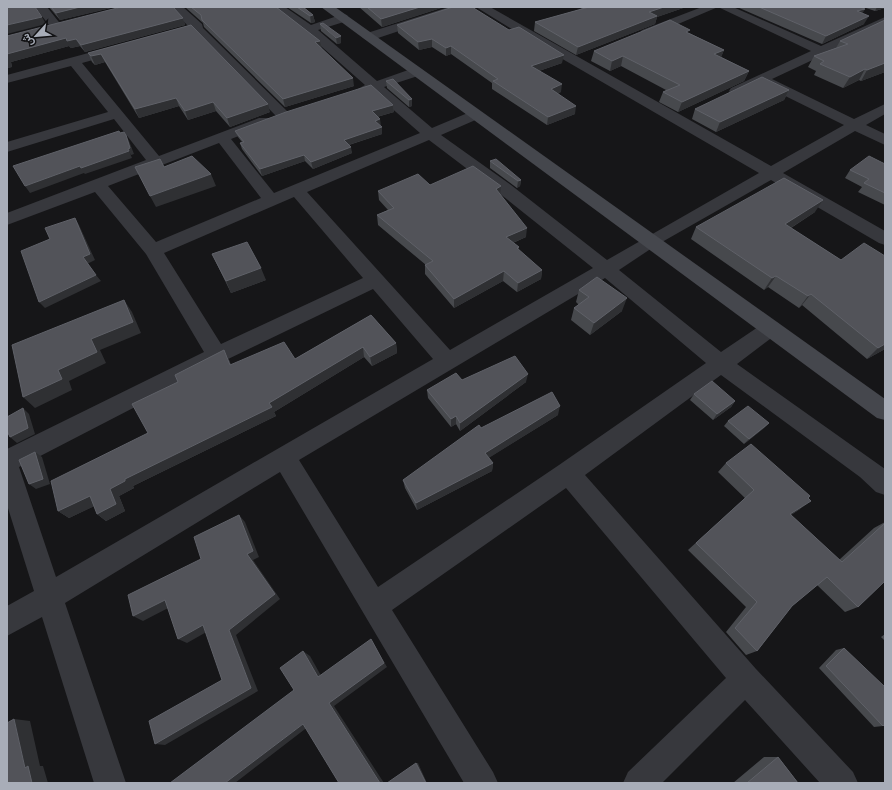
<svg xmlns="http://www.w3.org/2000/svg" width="892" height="790" font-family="'Asap Condensed',Vazirmatn,sans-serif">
	<rect width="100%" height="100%" fill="#161618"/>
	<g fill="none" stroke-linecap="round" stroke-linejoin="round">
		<path fill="#37383d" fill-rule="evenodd" d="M35 7H47L62 26 60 29H52Z
			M170 7H183L202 24 203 28 287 111 289 114 287 117H277L194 32 165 40 161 39 159 36 161 33 188 26Z
			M271 7H285L311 25 343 14 347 15 349 18 347 21 318 30 377 81 411 69H421L423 72 421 75 384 87 432 128 470 112H480L482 115 480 118 441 135 511 185 607 260 759 173 528 39 476 7H490L771 166 844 125 761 84 741 94H731L729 91 731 88 811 51 718 7 650 36H642L640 33 642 30 702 7H733L821 46 885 17V26L772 79 854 119 885 104V114L866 125 885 134V145L855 131 783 173 885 231V245L879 243 771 180 655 246 619 270 721 352 764 323 771 320 778 323 781 328 778 333 737 364 885 469V495L876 492 860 477 721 375 585 475 756 669 853 772 858 783H820L745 700 662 783H623L628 772 726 678 566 488 392 610 493 772 498 783H464L280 472 65 603 126 783H94L42 617 7 636V606L34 591 7 505V449L204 352 146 254 95 192 7 225V213L146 160 114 119 7 152V142L108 112 71 66 7 83V75L118 45 122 46 124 49 122 52 82 63 159 156 259 118H269L271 121 269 124 231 139 274 193 420 133 372 91 365 93 360 92 358 89 365 85 305 32ZM429 140 499 193 593 268 450 350 307 192ZM219 143 261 198 156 242 108 186ZM294 197 363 278 221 344 164 253ZM605 278 706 363 559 465 378 587 299 460ZM373 289 433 359 56 577 19 467 224 361Z
			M449 7H467L465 9 372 40 368 41 362 37 364 34Z"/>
		<path fill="#45474d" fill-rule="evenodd" d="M321 7H335L885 399V420L877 418Z"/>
	</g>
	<path fill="#47494d" d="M49 7H115L60 20Z
		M185 7H276L320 41 321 48 354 86 285 107 204 27 203 23Z
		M287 7H303L313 15 315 22 311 23Z
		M359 7H444L382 27Z
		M579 7H686L657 17 655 24 576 55 534 31 535 22 582 9Z
		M737 7H860L865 9 862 13 864 24 822 44Z
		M863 7H885V8L875 11Z
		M183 18 185 25 85 52 80 46 71 48 69 46 11 62 12 67 7 68V36Z
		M885 20V72L861 81 859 80 843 88 814 75 816 71 808 67 814 56 836 48 840 41Z
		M320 24 341 43 337 44 321 31Z
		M191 25 270 112 230 127 216 111 188 120 179 106 139 118 105 62 95 65 92 62 88 53Z
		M397 25 562 63 539 71 561 92 558 93 575 114 547 125 492 89V83L451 54 446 56 432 47 419 50 398 33Z
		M689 33 724 50 721 57 749 71 744 81 678 112 659 102 663 92 666 90 621 66 610 71 591 61 594 51Z
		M386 81 412 99V106L409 107 387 88Z
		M789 90 784 100 716 132 692 119 695 109Z
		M393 105 394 112 377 117 382 134 349 145 352 153 313 169 305 161 262 176 242 149 240 143 242 142 238 137 235 131Z
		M490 161 521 180 520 186 517 188 490 168Z
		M885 164V205L858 192 862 187 845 178 850 170Z
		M430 185 500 194 526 237 513 243 519 247 518 250 542 270 541 279 517 292 503 281 454 308 425 274V265H426L378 225 377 215 388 210 379 200 378 191Z
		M815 212 791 228 841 260 885 256V349L867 359 802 305 799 308 768 287 764 290 691 239 696 227Z
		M212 254 266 280 231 293Z
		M579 290 622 311 590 335 571 320 574 308 579 305 576 302Z
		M371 315 396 343 397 353 372 366 364 357 274 412 276 416 133 486 134 488 119 496 125 511 106 521 97 514 94 506 69 518 58 511 148 433 229 360 231 365 295 359Z
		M462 380 526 382 460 431 456 424 451 427 428 398 427 390Z
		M694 394 735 401 731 407 713 420 690 400Z
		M558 415 488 458 493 463 492 471 417 510 405 488 403 480 481 428Z
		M728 421 769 423 764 428 744 444 724 426Z
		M726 463 808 498 800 509 791 515 839 560 874 528 885 522V581L858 607 845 612 817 585 792 606 757 651 746 655 726 632 746 607 688 550 745 498 718 472Z
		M885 634V641L881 637Z
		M844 648 883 726 874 727 819 668 836 650Z
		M764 757H778L798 783H733Z"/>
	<path fill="#2f3033" d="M80 7H115L60 20 56 13Z
		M420 7H444L382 27 381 19Z
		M664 7H686L657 17 655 24 576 55 578 47 649 12Z
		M877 7H885V8L875 11Z
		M865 9 860 17 857 11Z
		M313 15 315 22 311 23 310 16Z
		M869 16 864 24 822 44 826 36Z
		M42 17 46 24 7 34V25Z
		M183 18 185 25 85 52 81 45Z
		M341 36V43L337 44 336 38Z
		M66 38 76 39 80 46 71 48 69 46 11 62 12 67 7 68V54Z
		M432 39V47L419 50 418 42Z
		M320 41 322 49 315 42Z
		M451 46V54L446 56V48Z
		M724 50 720 60 714 54Z
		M101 54 105 62 95 65 91 56Z
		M564 55 562 63 530 74 531 66Z
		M623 56 621 66 610 71 612 61Z
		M885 63V72L861 81 867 70Z
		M865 69 859 80 843 88 850 77Z
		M749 71 744 81 678 112 682 102Z
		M353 78 354 86 285 107 283 99Z
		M562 84 561 92 549 97 551 89Z
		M789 90 784 100 716 132 720 122Z
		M176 98 179 106 139 118 135 109Z
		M412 99V106L409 107V100Z
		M213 102 216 111 188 120 185 111Z
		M268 104 270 112 230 127 227 118Z
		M393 105 394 112 373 118 372 111Z
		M576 106 575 114 547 125 548 117Z
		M380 119 381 126 375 121Z
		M382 127V134L345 146 344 140Z
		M126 135 129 141 134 154 131 155 128 149Z
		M351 147 352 153 313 169 311 162Z
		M129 151 132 158 85 174 84 173 30 193 25 186 80 166Z
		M304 155 305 161 262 176 260 169Z
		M211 174 216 186 156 207 150 196Z
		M521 180 520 186 517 188 518 181Z
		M501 186 500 196 496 189Z
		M823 200 815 212 778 236 785 224Z
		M75 218 79 225 95 260 87 264 83 257Z
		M527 228 526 237 505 246 506 237Z
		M261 268 266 280 231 293 226 281Z
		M542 270 541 279 517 292 518 283Z
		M504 271 503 281 454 308V299Z
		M96 275 101 281 45 308 39 302Z
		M776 276 768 287 764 290 772 278Z
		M811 294 802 305 799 308 808 296Z
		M627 298 622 311 590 335 594 323Z
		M124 300 132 312 141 333 100 350 106 363 69 381 72 390 35 408 23 397 58 370 91 339Z
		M396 343 397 353 372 366 370 357Z
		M885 344V349L867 359 878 348Z
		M363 347 364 357 274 412 276 416 133 486 134 488 119 496 125 511 106 521 97 514 110 489 125 479 269 403Z
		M224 350 229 360 235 375 230 365Z
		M528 374 526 382 460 431V423Z
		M735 401 731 407 713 420 717 414Z
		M560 406 558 415 484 461 485 453Z
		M23 408 29 414 35 434 17 443 10 437Z
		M456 416V424L451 427V419Z
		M769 423 764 428 744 444 749 439Z
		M35 452 42 457 50 484 36 489 29 484Z
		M493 463 492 471 417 510 416 503Z
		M90 496 99 504 69 518 58 511Z
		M811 501 800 509 780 522 790 514Z
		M239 515 245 522 259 557 253 560 280 599 236 635 258 691 165 745 155 744 251 688 229 630 247 554Z
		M165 600 174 605 143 621 133 616Z
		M203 625 210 630 187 643 178 639Z
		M371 639 387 667 334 706 384 783H380L329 703Z
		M303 651 310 656 324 681 318 677Z
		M14 719 30 721 40 766H43L48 783H32L25 768Z
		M303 724 309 726 235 783H225Z
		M416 763H418L427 783H426Z"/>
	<path fill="#525359" stroke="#5f6168" d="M7 7H35L42 17 7 25Z
		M51 7H80L56 13Z
		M121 7H173L183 18 81 45 76 39 67 41 66 38 7 54V36Z
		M191 7H276L320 41 315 42 353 78 283 99 202 20 201 15Z
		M297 7H303L313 15 310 16Z
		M367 7H420L381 19Z
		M453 7H472L509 30 519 27 564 55 531 66 562 84 551 89 576 106 548 117 493 81 498 79 451 46 446 48 432 39 418 42 397 25Z
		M589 7H664L649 12 657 16 578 47 535 22Z
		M759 7H860L865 9 857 11 869 16 826 36Z
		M670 20 690 30 686 32 724 50 714 54 749 71 682 102 663 92 680 85 623 56 612 61 594 51Z
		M885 20V63L867 70 865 69 850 77 820 64 824 61 814 56 848 44 840 41Z
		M323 23 341 36 336 38 320 24Z
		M191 25 268 104 227 118 213 102 185 111 176 98 135 109 101 54 91 56 88 53Z
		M762 77 789 90 720 122 695 109Z
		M393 79 412 99 409 100 386 81Z
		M371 85 393 105 372 111 380 119 375 121 382 127 344 140 351 147 311 162 304 155 260 169 240 143 244 142 235 131 286 112Z
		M119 131 120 133 124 132 126 135 130 148 128 149 129 151 81 168 80 166 25 186 13 166Z
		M192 156 211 174 150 196 135 167 160 159 164 167Z
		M869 156 885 164V193L864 183 869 179 850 170Z
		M496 159 521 180 518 181 490 161Z
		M473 166 501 186 496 189 527 228 506 237 519 247 517 248 542 270 518 283 504 271 454 299 425 265 433 261 377 215 394 208 378 191 418 174 430 185Z
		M784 178 823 200 785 224 841 260 864 243 885 256V344L878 348 811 294 808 296 776 276 772 278 696 227Z
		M75 218 90 254 83 257 96 275 39 302 21 251 50 239 45 228Z
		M247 242 261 268 226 281 212 254Z
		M597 277 627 298 594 323 574 308 589 297 579 290Z
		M124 300 133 322 91 339 97 352 58 370 62 379 23 397 12 345Z
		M371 315 396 343 370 357 363 347 269 403 272 407 125 479V481L110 489 116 504 97 514 90 496 58 511 51 481 148 433 132 404 178 382 175 375 224 350 230 365 284 342 295 359Z
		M515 356 528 374 460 423 456 416 451 419 427 390 456 373 462 380Z
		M712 381 735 401 717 414 694 394Z
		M552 392 560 406 485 453 493 463 416 503 403 480 479 425 481 428Z
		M748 406 769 423 749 439 728 421Z
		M23 408 28 428 10 437 7 431V417Z
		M751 444 810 496 808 498 811 501 790 514 842 562 885 523V581L858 607 827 577 792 606 757 651 735 628 757 602 696 543 754 490 726 463Z
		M35 452 43 479 29 484 19 460Z
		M239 515 253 551 247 554 275 594 229 630 251 688 155 744 149 721 222 680 203 625 178 639 165 600 133 616 128 595 201 559 194 537Z
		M371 639 384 663 329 703 380 783H339L303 724 225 783H170L294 690 280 668 303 651 318 677Z
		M844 648 885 687V724L883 726 826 666Z
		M14 719 25 768 28 766 32 783H7V723Z
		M778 757 798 783H747Z
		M416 763 426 783H387Z"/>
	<rect width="892" height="790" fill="none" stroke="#a8adb8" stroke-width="16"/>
	<g transform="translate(36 36) rotate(243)" stroke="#111113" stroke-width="3" paint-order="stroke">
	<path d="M0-3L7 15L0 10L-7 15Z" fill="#a8adb8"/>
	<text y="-6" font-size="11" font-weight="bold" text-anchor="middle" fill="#a8adb8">ش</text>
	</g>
</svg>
